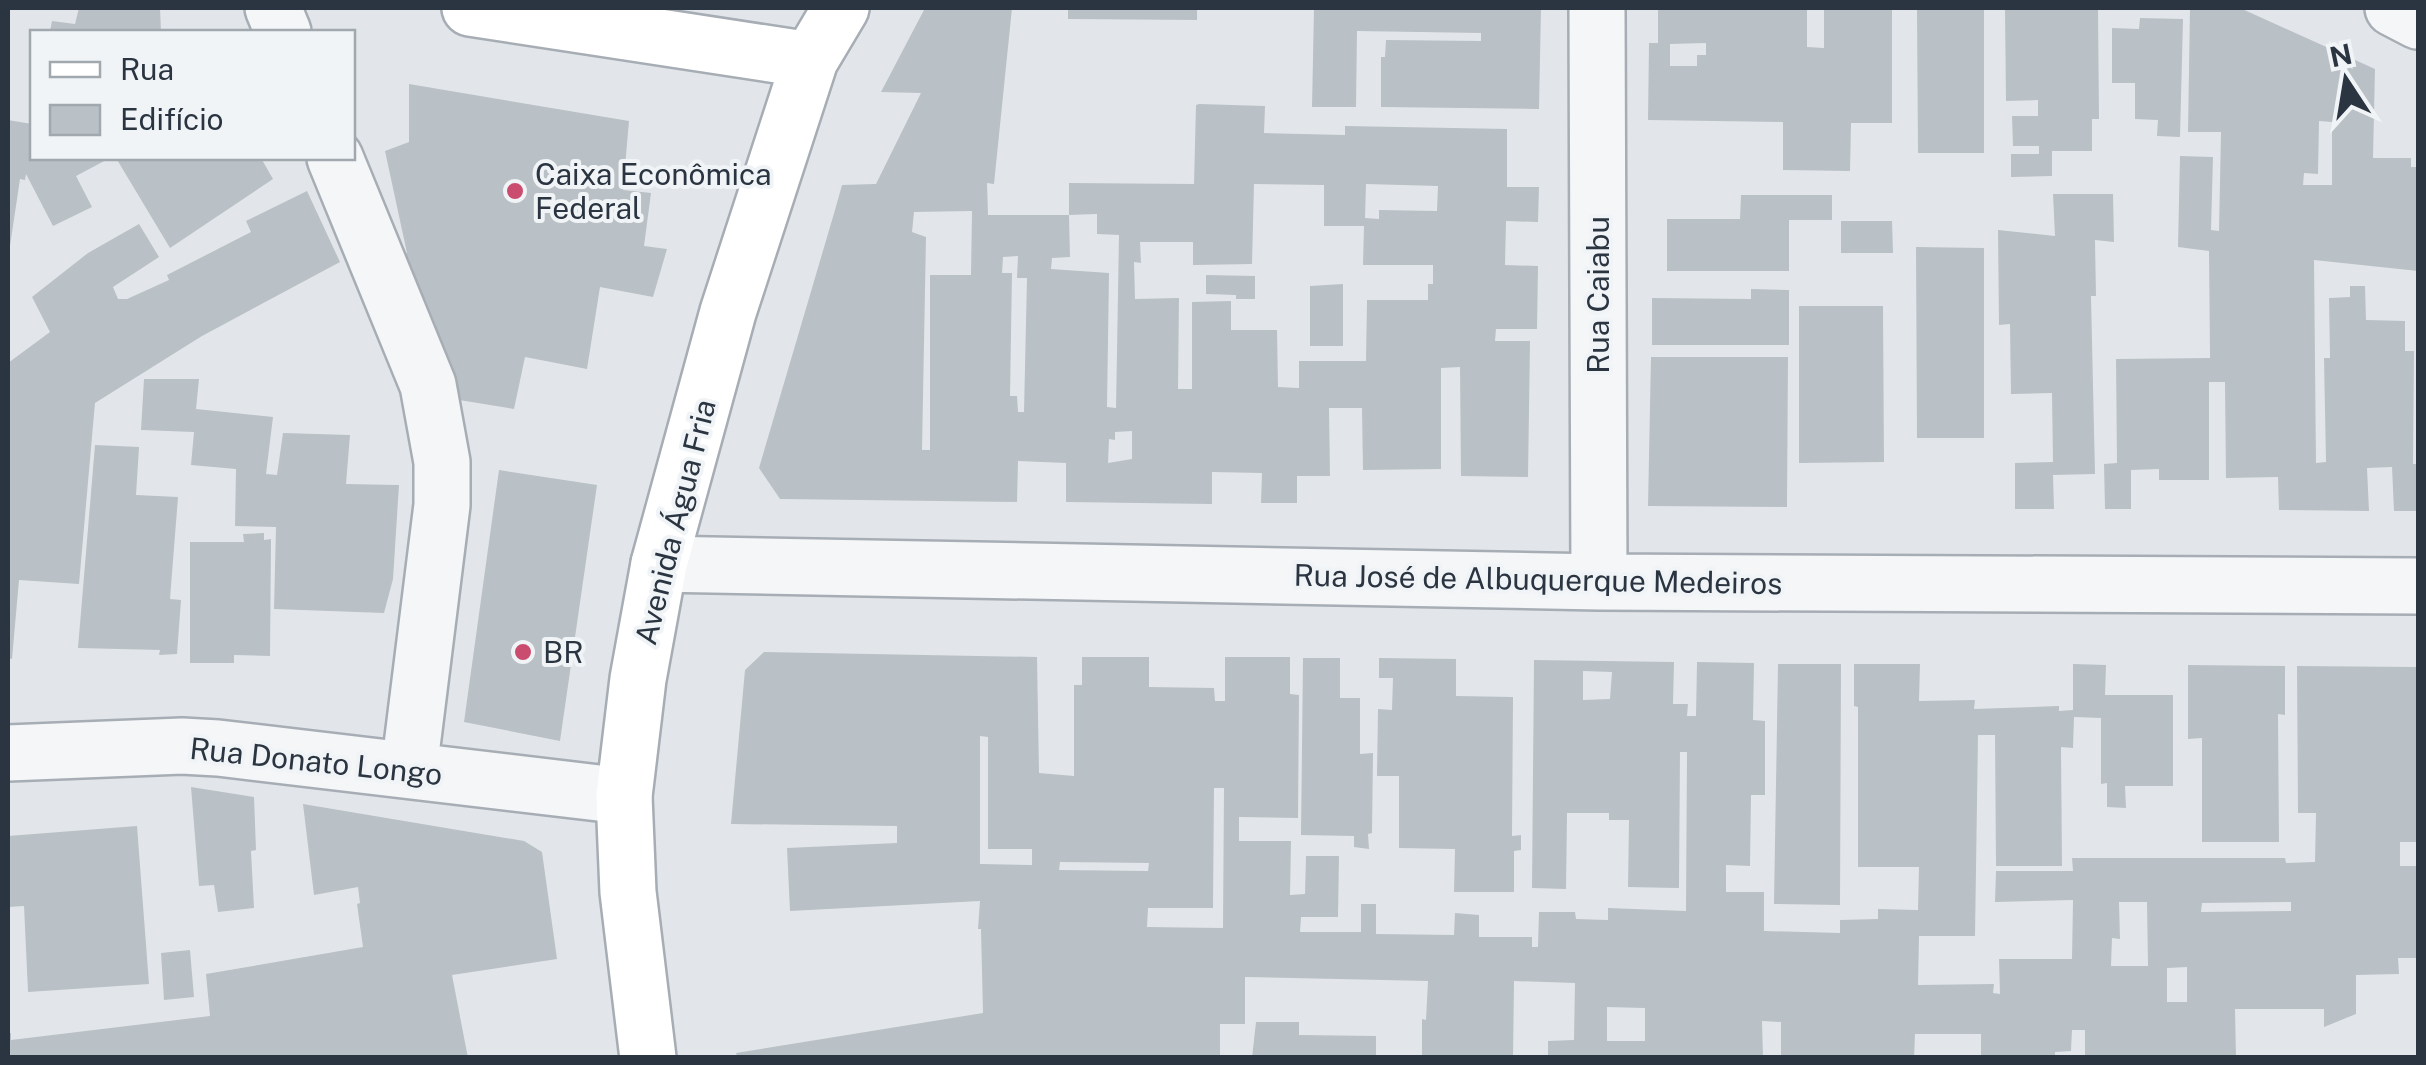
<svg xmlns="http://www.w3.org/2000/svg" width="2426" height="1065" font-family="'Public Sans',sans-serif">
	<rect width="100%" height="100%" fill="#e2e6ea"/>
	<path fill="#b9c0c6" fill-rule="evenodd" d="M79 8H160L161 32H50L52 21 75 24Z
		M925 8H1012L994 184 987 183 988 215H1069L1070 257 1052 258 1051 269 1109 273 1107 407 1116 408 1119 235 1097 234V214L1069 215V183L1194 184 1196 105 1199 104 1265 106 1264 133 1345 135V126L1507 129V187H1539L1538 222 1506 221 1505 265 1538 266 1537 329H1496L1495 341H1530L1528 477 1461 476 1460 367 1441 368V469L1363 470 1362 408H1329L1330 476H1297V503H1261L1262 473 1212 472V504L1066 502V463L1018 461 1017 502 780 499 759 468 835 210 842 185 876 184 921 93 881 92ZM1254 184 1324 185V226H1364L1363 265H1433V284H1428V300H1367L1366 361H1299V388L1278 387 1277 330H1231V301L1192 302V389H1178L1179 298 1135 299 1134 262 1141 263 1140 242H1193V265L1252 264ZM1366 184 1438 186 1437 211 1379 210V219L1365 218ZM972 211 971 275H930V450H922L926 237 912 232 914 212ZM1018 256 1017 278H1027L1024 412H1018L1017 396H1010L1012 273H1002L1003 257ZM1132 431V459L1108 463 1109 439 1115 440V432Z
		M1068 8H1197V20L1068 19Z
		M1314 8H1541L1539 109 1381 107V57H1385L1386 40 1481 41V33L1357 31 1356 107H1312Z
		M1658 8H1807V47L1824 48V8H1892V123H1851L1850 171 1783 170V122L1648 120 1649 43H1658ZM1706 43V55H1697V66H1670V44Z
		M1917 8H1984V153H1918Z
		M2005 8H2098L2099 119H2092V151H2052V176L2011 177V154H2039V146H2013L2012 116H2038V100L2006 101Z
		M2190 8H2240L2375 69 2373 158H2411V167H2418V271L2314 260 2316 463 2326 462 2324 358H2330L2329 298 2350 297V286H2365L2366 320 2405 321V351H2414L2413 464H2418V511H2394L2392 467 2367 468 2369 511 2279 510 2278 477 2226 478 2225 382H2209V480H2159V469L2131 470V509H2105L2104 464 2117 463 2116 359 2210 358 2209 251 2178 247 2180 156 2213 157 2211 230 2219 231 2221 132H2188ZM2319 121 2332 122V185H2303L2304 173 2318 174Z
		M2140 18 2183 19 2180 137 2157 136 2158 120 2135 119V83H2112V28L2139 29Z
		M409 84 629 121 623 190 651 193 644 246 667 249 653 297 600 287 587 369 525 357 514 409 453 399 400 252 407 253 385 151 409 142Z
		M8 120 32 124V158H110L76 176 92 207 53 226 26 174 25 180 20 179 10 246Z
		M116 158H261L273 179 170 248Z
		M307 191 340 262 202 336 95 403 79 584 19 580 12 659 8 658V363L50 332 32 297 88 253 139 224 159 257 113 287 118 299H127L169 280 167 275 251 232 246 221Z
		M2053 194H2113L2114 242 2095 240 2096 296H2091L2095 474 2053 475 2054 509H2015V463L2053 462 2052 393 2011 394 2010 324 1999 325 1998 230 2055 236Z
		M1741 195H1832V220H1789V271H1667V219H1740Z
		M1841 221H1892L1893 253H1841Z
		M1916 247 1984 248V438H1917Z
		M1206 275 1255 276V299H1236V295L1206 294Z
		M1343 284V346H1310V286Z
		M1751 289 1789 290V345H1652V298L1751 299Z
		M1799 306H1883L1884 462 1799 463Z
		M1651 357H1788L1787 507 1648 506Z
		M144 379H199L196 409 273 417 266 474 277 475 283 433 350 435 346 484 399 485 393 579 384 613 274 609 276 527 235 526 236 469 191 465 194 432 141 430Z
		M95 445 139 447 136 495 178 497 170 599 181 600 177 654 159 655 160 650 78 648Z
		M499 470 597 485 560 741 464 722Z
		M264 533V540L271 539 270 656 234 655V663H190V542H244L243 534Z
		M764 652 1037 657 1039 773 1074 776V685H1082V657H1149V687L1214 688 1215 701H1225V657H1290V694L1299 695 1298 818 1239 817V841H1291L1290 895 1305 894 1306 856H1339L1338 917H1301L1300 932H1361V904H1376V934L1454 935 1455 913 1479 915V937H1532V947H1538L1539 912H1575L1576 919 1608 920V908L1686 911 1687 752H1680L1679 888 1628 887 1629 820H1609V813H1567L1566 889 1532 888 1534 660 1674 662 1673 704H1688L1687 716H1696L1697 662 1754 663 1753 720 1765 721V795H1751L1750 866 1726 865V892H1764V931L1840 933V920L1878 919V909L1918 910 1919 867H1858V707L1854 706V664H1920L1919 701 1975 700 1974 709 2059 706V711L2073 710V664L2106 665 2105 695H2173V786H2125L2126 808 2107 807V783L2101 784V718L2074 717 2073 748 2061 747 2062 866H1996L1995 735H1978L1975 936H1919L1918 985 1994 984 1993 993 2000 994 1999 959H2072L2073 900 1995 902 1996 871H2073L2072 858H2285L2286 863 2315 862 2316 813H2298L2297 666 2416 667 2418 842H2400V866H2418V958H2398L2399 974 2356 975V1014L2324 1027V1009H2235L2236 1058H2085V1030H2072L2071 1051 2055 1052V1058H1981V1034H1915L1914 1058H1781V1022L1762 1021 1763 1058H1548V1041L1574 1040 1575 983 1514 981 1513 1058H1422V1019L1426 1020 1428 981 1245 977V1024H1220V1058H738L736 1053 983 1013 981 929H978L980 901 790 911 787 848 897 843V826L731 824 745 670ZM1583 671 1612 672 1610 699 1583 700ZM980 736 988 737V849H1032V865L980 864ZM1214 788H1224L1223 928 1147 927 1148 908H1213ZM1060 862 1149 863 1148 871 1059 870ZM2119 902H2147L2148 966H2111L2112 938 2120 939ZM2291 902V911L2201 912 2202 903ZM2187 967V1002H2167V968ZM1607 1007 1645 1008V1041H1607Z
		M1303 658H1340V698H1360V754L1373 753 1372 833 1368 834 1369 849 1354 847V836L1301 835Z
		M1379 658 1456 659V696L1513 697 1512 836 1521 835V850L1514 851V892H1454L1455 849 1399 848V776H1377L1378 709 1392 710 1393 678H1379Z
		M1778 664H1841L1840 905 1774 904Z
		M2188 665 2285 666V715L2278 714 2279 842H2202V738L2188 739Z
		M191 787 254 797 256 850 251 851 254 908 218 912 214 885 199 886Z
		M303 804 524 841 542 852 557 959 452 975 468 1058H8V1033H11V1040L210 1016 206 974 363 947 357 904 360 903 358 887 314 895Z
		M137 826 149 984 28 992 24 906 8 907V836Z
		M190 950 194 997 164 1000 161 953Z
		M1256 1022H1299V1035L1376 1036V1058H1252Z"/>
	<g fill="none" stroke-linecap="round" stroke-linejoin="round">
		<defs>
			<path id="street" d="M273 8 283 32
				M1597 8 1599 582
				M2393 8 2418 21
				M335 158 428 385 442 462V505L409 770
				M659 564 1599 582 2418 586
				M8 753 182 746 218 748 624 796"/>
			<path id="secondary" d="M470 8 810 60
				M648 1058 628 892 624 796 638 679 659 564 728 312 810 60 841 8"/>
		</defs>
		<use href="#street" stroke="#a7adb4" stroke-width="60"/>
		<use href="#secondary" stroke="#a7adb4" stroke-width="60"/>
		<use href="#street" stroke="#f4f6f8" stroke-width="55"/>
		<use href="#secondary" stroke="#fff" stroke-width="55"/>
	</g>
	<g fill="#ca4c6f" stroke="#f1f4f7" stroke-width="4">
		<circle cx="515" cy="191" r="10"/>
		<circle cx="523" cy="652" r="10"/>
	</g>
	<g text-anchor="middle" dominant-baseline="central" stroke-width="8" stroke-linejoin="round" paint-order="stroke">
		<g font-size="30" fill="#2a3541" stroke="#f1f4f7" text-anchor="start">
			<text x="535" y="174">Caixa Econômica<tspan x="535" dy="34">Federal</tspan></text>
			<text x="543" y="652">BR</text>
		</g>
		<g font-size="30" fill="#2a3541" stroke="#f1f4f7">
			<text transform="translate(1598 295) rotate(-90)">Rua Caiabu</text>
			<text transform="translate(675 522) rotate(-76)">Avenida Água Fria</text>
			<text transform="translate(1538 579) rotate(1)">Rua José de Albuquerque Medeiros</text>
			<text transform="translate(316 761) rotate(6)">Rua Donato Longo</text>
		</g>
	</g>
	<rect width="2426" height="1065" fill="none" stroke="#2a3541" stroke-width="20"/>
	<rect x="30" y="30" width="325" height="130" fill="#f1f4f7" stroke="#a1a8ae" stroke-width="2.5"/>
	<rect x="50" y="62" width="50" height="15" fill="#ffffff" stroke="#a1a8ae" stroke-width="2.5"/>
	<text x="120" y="80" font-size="30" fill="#2a3541">Rua</text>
	<rect x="50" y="105" width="50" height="30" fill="#b9c0c6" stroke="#a1a8ae" stroke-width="2.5"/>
	<text x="120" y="130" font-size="30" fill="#2a3541">Edifício</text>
	<g transform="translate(2346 80) rotate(348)" stroke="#f1f4f7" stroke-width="8" paint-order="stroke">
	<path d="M0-8L18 38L0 25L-18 38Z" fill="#2a3541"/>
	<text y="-15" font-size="28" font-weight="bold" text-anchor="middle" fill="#2a3541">N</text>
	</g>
</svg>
